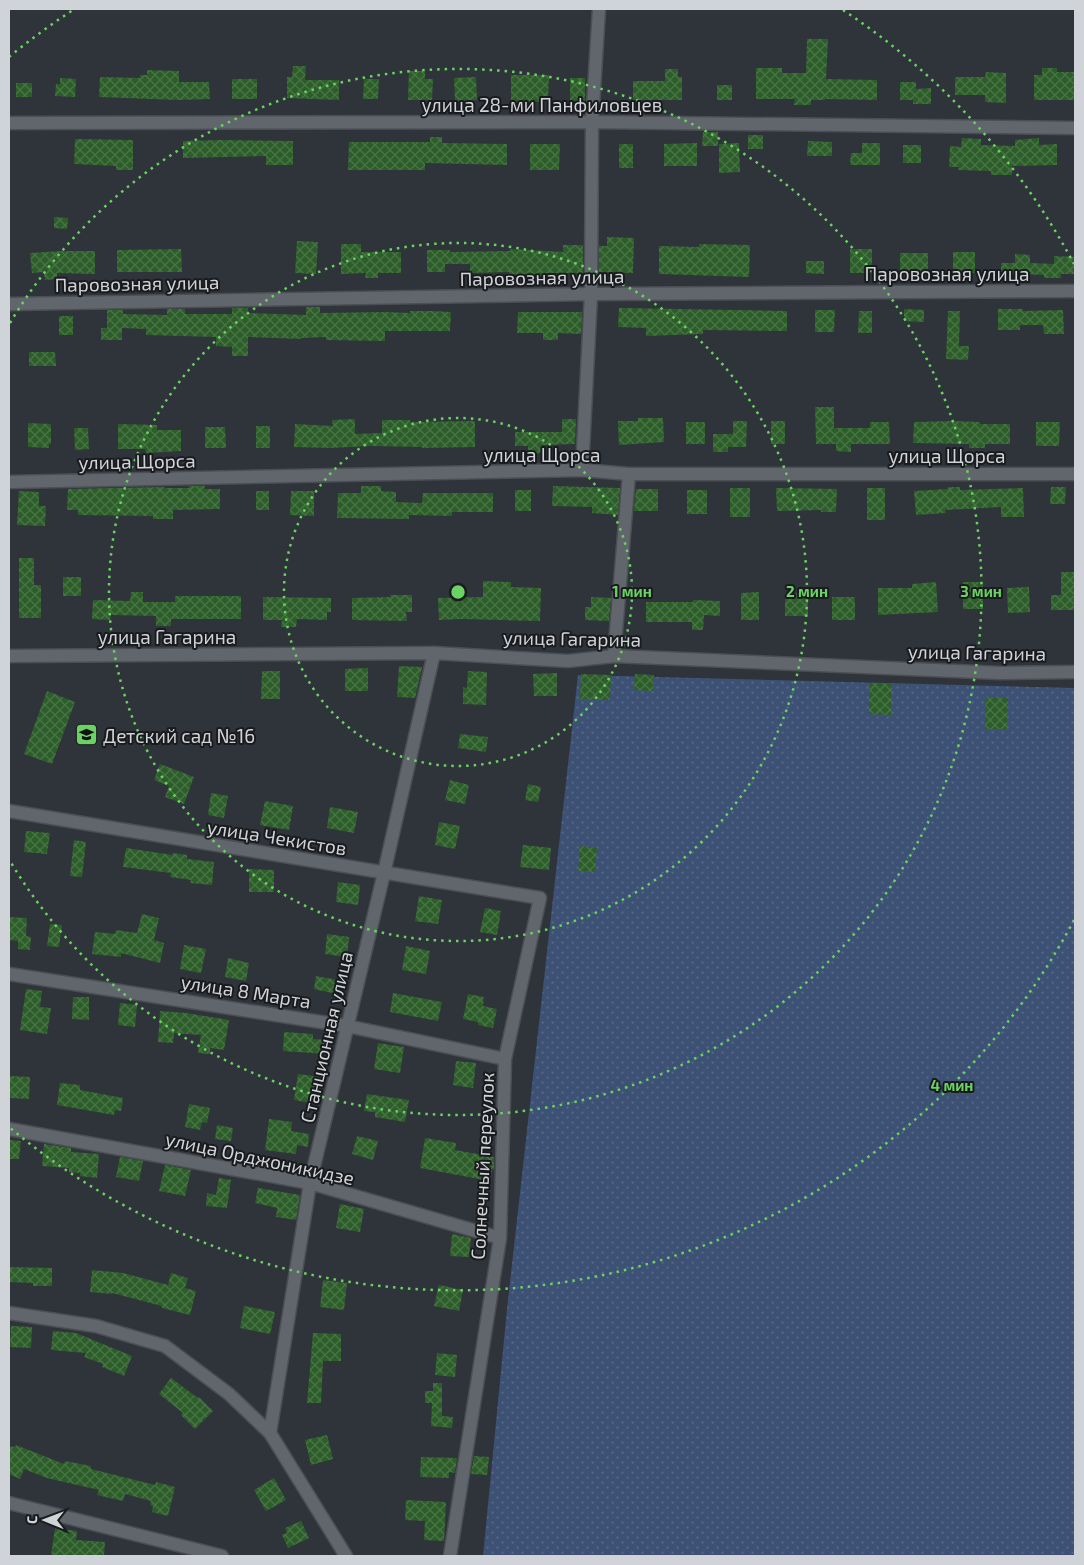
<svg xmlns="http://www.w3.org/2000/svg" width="1084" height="1565" font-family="'Exo 2',sans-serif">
	<defs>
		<pattern id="grass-dots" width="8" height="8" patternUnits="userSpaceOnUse" patternTransform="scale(1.25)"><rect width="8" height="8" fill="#3d5175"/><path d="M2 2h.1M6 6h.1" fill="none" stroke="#586988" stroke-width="1.8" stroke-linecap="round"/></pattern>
		<pattern id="building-cross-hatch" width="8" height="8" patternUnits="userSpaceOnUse" patternTransform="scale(1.25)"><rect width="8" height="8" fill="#2c5e29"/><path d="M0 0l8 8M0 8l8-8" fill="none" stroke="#4a7447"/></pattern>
	</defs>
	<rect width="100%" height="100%" fill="#2f333a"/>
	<path fill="url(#grass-dots)" d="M578 675 1075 688V1556H483L507 1309Z"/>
	<path fill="url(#building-cross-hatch)" d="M807 39H828L826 79 877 80V100L825 99V100H811V105H794L795 99H756V68H782V73H806Z
		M293 66H306L305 80H339V100L287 98V77H292Z
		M1042 68H1057V72H1075V100H1034V75H1042Z
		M665 69H678V77H682V100H633V81H665Z
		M147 70 179 71V82H209L210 99 178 100 99 97 100 77 140 78V75H147Z
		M409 71H425V79H433L432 100H408Z
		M986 72 1006 73V103L985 102V95H955V77H985Z
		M511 75H549L548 102 511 101Z
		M476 77 477 100 455 101 454 78Z
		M60 78 76 79 75 97 55 96 56 84H60Z
		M570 78H585V101H570Z
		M232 79H257V99H232Z
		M364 79H379L378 99H363Z
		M900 82H916V89L931 88V104H913V100H900Z
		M16 83H32V97H16Z
		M717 85H732V100H717Z
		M703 132H718V146H702Z
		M748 135H763V149H748Z
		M430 137H442V143L507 144V165L425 163V170H348L349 142H430Z
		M962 138 981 139V145L1015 146V140L1039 138V145L1057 144V165L1012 166V175H991V171L958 170 959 167H949L950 146 961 147Z
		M75 139 133 140V170H116V166L74 164Z
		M221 140 293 141V165H266V156L183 158V141Z
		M808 141 832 142V156H807Z
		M697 143V166H664V144Z
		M739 143 740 172 719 173V144Z
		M862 143H880V165H850L851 153H862Z
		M530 144H560L559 170H530Z
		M619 144H633V168H619Z
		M903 145H921V163H903Z
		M54 217 68 218 67 229 54 228Z
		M607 237 634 238 633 273 599 272V246H607Z
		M297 241 318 242 316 274 295 273Z
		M341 244H361V252H401V273H378V278H365L366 273 341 274Z
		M699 244 750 245 749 277 659 274V246L699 247Z
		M563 245H583V273H546V276L509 274V272L470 273V264H445V272H427V250H450V252L510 251 511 249 563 252Z
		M181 249 182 272H117V250Z
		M850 249H872V273H850Z
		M61 251H95V274L57 273V279L45 280 44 272 32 273 30 253Z
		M953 252H975V273H953Z
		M900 253H928V273L900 274Z
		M1015 254 1030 255V263L1054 264V256L1075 257V274H1061V278H1044V275L1001 273V263H1015Z
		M806 261H824V274L806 273Z
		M306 307H320V313L385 312 410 313V311H432L451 312 450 331H385V341L326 340V337L301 338V339L248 337V356H232V347L216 346V337L146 335V329L122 328V340H101V328H107V310H123V314L167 315V309H185V314H232V308H248V313L306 315Z
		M619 308 787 311V331L703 330V334L646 336V328L618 327Z
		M904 309 924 310V322L904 321Z
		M998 309H1023V311L1063 310 1064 334H1044L1043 325H1020V330H998Z
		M815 310H835L834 332H815Z
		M859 311H872V333H858Z
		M948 311H960L959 346H969L968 360 946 359Z
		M518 312H582L581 334 558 333V340H543V333H517Z
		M59 316H73V335H59Z
		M29 352H55L56 366H29Z
		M815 407H834V428H870V422H889L890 444H851V452L836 451V444H816Z
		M638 418H663L664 442 619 445 618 421H638Z
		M355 419V434L382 433V420H410V422L475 421V447L422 448V447L370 446 330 448 294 447 295 424 333 426 332 420Z
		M562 419H576L575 444 542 445V453L528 454V446H515V432H562Z
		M733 421H747L746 447H728V452H713V434H733Z
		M771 421H785V444H771Z
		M953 421 980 422V424H1010V444H985V448H969V444L913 443 914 422Z
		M686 422H705V444H686Z
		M1036 422H1060L1059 446H1036Z
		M28 423 51 424V444H49V448L28 447Z
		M118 424 157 425V430H181V451L146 453 145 449H118Z
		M256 426H270V448H256Z
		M205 427H225L226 448H205Z
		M74 428H88L89 449 75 450Z
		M189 486H205V489H220V509L173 510V519H153V516L78 515V510H67L68 489 165 487 164 488H189Z
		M361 486H381V491L396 492V502L422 503 423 493H493V512H452V516L409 515V519L337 518 338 493H361Z
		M553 486 620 488 618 515 592 513V507L552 506Z
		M948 487H960V490L1023 488 1024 517H1001V507L945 510 946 513 916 515 914 491 948 489Z
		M1051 487H1066L1065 504H1050Z
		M730 488H750V517H730Z
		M776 488 837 489 836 512H821V510L777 511Z
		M867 488H885V520H867Z
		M636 489H658V511H634Z
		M515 490H531V511H515Z
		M687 490H707V514H687Z
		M19 491 39 492V506H46L45 526 17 525Z
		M256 491H269V510H256Z
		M291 491H314V516L290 515Z
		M19 558H34V585H41V618H19Z
		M1061 572H1075V610H1051V595H1061Z
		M63 577H81V596H63Z
		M483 581 511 582V587L541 588 540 621 462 619 439 620 438 598 483 597Z
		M936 582 938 612 878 615V588H912V584Z
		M963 582H983V609H963Z
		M1029 587 1030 612 1008 613 1007 588Z
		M131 592H143V602H175V596H241V619H171V626H156V616L111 615 110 620 92 619 93 600 130 601Z
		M759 592V620H741V593Z
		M785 593H808V616H785Z
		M390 595H412V612H406L407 621 352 620V598L390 597Z
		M263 597 331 598V612H327V620L297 619 296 627H281L282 620H263Z
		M591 597 611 598 609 621 585 620V607H591Z
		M832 597H855V620H832Z
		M693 600 720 601V616L704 615 703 630H692V622H646V602H693Z
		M399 666 422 667 415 698 397 697Z
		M368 668V691H345V669Z
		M262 671H280V699H261Z
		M468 671 487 672 486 705 463 704V687L467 688Z
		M557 673V696H534L533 674Z
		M581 674 611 675 610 700 580 699Z
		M635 674 654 675 653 691 634 690Z
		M870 683 892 684 891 715 869 714Z
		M47 691 75 702 52 764 24 754Z
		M986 697 1008 698 1007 729H985Z
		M460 734 488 737 486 752 458 748Z
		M160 764 194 777 184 804 165 797 169 786 154 780Z
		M450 780 469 785 465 804 445 800Z
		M528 784 541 787 538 802 525 800Z
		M211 793 228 796 224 818 208 815Z
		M265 801 293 806 289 830 260 825Z
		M330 807 358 812 354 833 327 828Z
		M439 822 460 826 455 849 435 845Z
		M26 831 50 833 47 854 24 852Z
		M74 840 86 842 82 877 70 876Z
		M523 845 551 848 549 870 520 867Z
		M580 846 597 848 595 872 578 871Z
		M126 848 173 855V853L187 855V859L214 862 212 885 190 883 191 880 170 877 171 873 123 867Z
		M249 869 274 870V892H249Z
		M338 882 360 885 358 905 336 902Z
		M419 896 442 900 438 924 415 921Z
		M485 908 501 911 497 935 480 932Z
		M142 914 159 918 154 940 164 943 160 963 121 953V957L92 954 95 932 115 934 116 930 137 933Z
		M9 917 27 918 26 936 31 937 30 950 18 949V941L9 940Z
		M50 924 62 925 59 947 47 946Z
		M327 934 349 937 347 957 325 954Z
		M184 945 206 949 201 973 180 969Z
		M406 946 430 951 426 974 402 970Z
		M228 958 249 963 246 981 225 977Z
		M316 976 343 981 340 995 314 989Z
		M26 989 42 991 40 1007 51 1008 47 1034 20 1030Z
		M393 993 442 1002 438 1021 390 1012Z
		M468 994 484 997 483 1006 497 1009 493 1028 478 1025V1022L463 1019Z
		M73 997H89V1020L72 1019Z
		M120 1003 137 1005 135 1027 118 1025Z
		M160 1011 186 1013 229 1020 224 1050 210 1048V1054L198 1053 201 1035 174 1033 173 1043 158 1042Z
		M284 1032 313 1034V1039L328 1040 327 1054 283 1051Z
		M378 1043 404 1047 400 1073 374 1069Z
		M456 1061 476 1063 473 1088 453 1085Z
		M298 1074 321 1077 317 1104 294 1100Z
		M10 1076 30 1077 29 1099 9 1098Z
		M60 1083 80 1085V1090L123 1098 121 1111 115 1110 114 1115 57 1105Z
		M367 1094 409 1100 405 1122 375 1117V1112L364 1111Z
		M189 1104 210 1108 207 1123 202 1122 200 1130 185 1127Z
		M269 1119 292 1122 291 1131 309 1134 308 1147 297 1145 296 1154 265 1150Z
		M217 1125 233 1128 231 1141 215 1139Z
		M357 1136 378 1141 373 1160 352 1154Z
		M425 1138 456 1143 455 1150 494 1157V1170L492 1169 490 1181 420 1168Z
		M9 1140 21 1141 19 1159H9Z
		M44 1144 71 1148V1152L99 1154 97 1178 80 1176V1173L69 1172V1168L42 1166Z
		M120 1157 143 1161 139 1181 116 1177Z
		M165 1165 191 1170 185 1196 159 1191Z
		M219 1178 231 1180 227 1208 206 1206 207 1193 216 1195Z
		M258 1188 300 1195 296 1220 276 1217 277 1208 255 1203Z
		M340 1204 364 1209 360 1232 336 1228Z
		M452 1234 471 1238 469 1257 450 1256Z
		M9 1267 52 1268V1286H33V1283L9 1282Z
		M92 1270 123 1273 168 1285 171 1273 188 1278 185 1288 196 1291 190 1315 162 1308V1306L112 1293V1294L90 1292Z
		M323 1280 347 1283 344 1310 320 1307Z
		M439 1285 463 1290 459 1311 434 1306Z
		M244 1306 275 1312 270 1334 240 1328Z
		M11 1326 32 1327 31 1348 10 1347Z
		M53 1331 76 1333 132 1356 124 1376 102 1367 103 1364 84 1357 86 1353 51 1350Z
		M313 1333 341 1334V1361H323L321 1403H307Z
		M437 1353 457 1355 455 1377 435 1375Z
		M171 1378 198 1398 199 1397 213 1411 195 1429 181 1415 183 1413 159 1394Z
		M433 1383H442V1416L453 1417 452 1428 431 1426 432 1403H425V1391H433Z
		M327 1435 333 1459 311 1465 305 1440Z
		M16 1445 64 1464 65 1461 91 1466V1469L155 1485 156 1482 175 1487 168 1516 152 1512 153 1506 150 1505 151 1501 125 1494 123 1501 97 1495 99 1490 47 1478 24 1469 20 1479 9 1474V1446L15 1447Z
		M474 1456 489 1457 487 1475 471 1474Z
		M421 1457 457 1458 455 1473 449 1472V1478L420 1477Z
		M274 1478 286 1500 266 1511 254 1490Z
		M406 1500 446 1502 444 1541 424 1540 425 1521 405 1520Z
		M301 1521 309 1538 288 1548 282 1535 287 1533 285 1528Z
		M55 1528 77 1531 76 1540 105 1542 104 1556H51Z"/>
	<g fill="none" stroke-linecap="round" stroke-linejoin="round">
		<defs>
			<path id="minor" d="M9 123 592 122 1075 128
				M9 304 591 294 1075 291
				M582 470 591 294 592 122 599 9
				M9 482 582 470 629 474H1075
				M9 656 434 653 568 661 614 656 1000 673 1075 672
				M614 656 629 474
				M9 811 540 898 505 1059 500 1238 450 1556
				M9 974 347 1026 505 1059
				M9 1129 310 1183 500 1238
				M9 1313 96 1326 165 1346 229 1394 270 1433 346 1556
				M270 1433 310 1183 384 873 434 653
				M9 1503 222 1556"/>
		</defs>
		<use href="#minor" stroke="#4b4f54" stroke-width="15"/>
		<use href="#minor" stroke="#61666d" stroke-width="12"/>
	</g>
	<g fill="none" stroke="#6bd363" stroke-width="2.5" stroke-dasharray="2.5 5">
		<circle cx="458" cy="592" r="174"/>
		<circle cx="458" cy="592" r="349"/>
		<path d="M10 323A523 523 0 1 1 10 861"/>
		<path d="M1074 920A698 698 0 0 1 9 1127M9 57A698 698 0 0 1 73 10M843 10A698 698 0 0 1 1074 264"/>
	</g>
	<defs>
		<symbol id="school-square" viewBox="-11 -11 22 22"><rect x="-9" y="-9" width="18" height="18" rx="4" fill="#6bd363" stroke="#191b1e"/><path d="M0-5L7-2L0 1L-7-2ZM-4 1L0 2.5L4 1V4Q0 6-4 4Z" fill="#111"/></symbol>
	</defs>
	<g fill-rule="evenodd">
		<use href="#school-square" x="74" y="722" width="25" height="25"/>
	</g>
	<g text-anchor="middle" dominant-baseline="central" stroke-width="4" stroke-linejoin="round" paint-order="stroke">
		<g font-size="19" fill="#d0d3d7" stroke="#191b1e">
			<text x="542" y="104">улица 28-ми Панфиловцев</text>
			<text x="947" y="273">Паровозная улица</text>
			<text transform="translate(542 277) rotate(-1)">Паровозная улица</text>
			<text transform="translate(137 283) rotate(-1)">Паровозная улица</text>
			<text x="542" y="454">улица Щорса</text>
			<text x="947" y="455">улица Щорса</text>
			<text transform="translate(137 461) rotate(-1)">улица Щорса</text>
			<text x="167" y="636">улица Гагарина</text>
			<text transform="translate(572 638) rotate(1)">улица Гагарина</text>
			<text transform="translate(977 652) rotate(1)">улица Гагарина</text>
			<text transform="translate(277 837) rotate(9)">улица Чекистов</text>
			<text transform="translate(246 991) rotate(9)">улица 8 Марта</text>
			<text transform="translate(326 1037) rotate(-77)">Станционная улица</text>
			<text transform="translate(260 1158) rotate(12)">улица Орджоникидзе</text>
			<text transform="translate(482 1166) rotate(-87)">Солнечный переулок</text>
		</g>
		<g font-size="19" fill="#d0d3d7" stroke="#191b1e" text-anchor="start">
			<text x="103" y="735">Детский сад №16</text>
		</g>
	</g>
	<circle cx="458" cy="592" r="8" fill="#6bd363" stroke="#191b1e" stroke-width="2.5"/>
	<g font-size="15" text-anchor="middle" font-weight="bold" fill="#6bd363" stroke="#191b1e" stroke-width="4" stroke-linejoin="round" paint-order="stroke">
		<text x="632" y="597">1 мин</text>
		<text x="807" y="597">2 мин</text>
		<text x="981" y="597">3 мин</text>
		<text x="952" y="1091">4 мин</text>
	</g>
	<rect width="1084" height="1565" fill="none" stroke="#d0d3d7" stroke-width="20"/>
	<g transform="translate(45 1520) rotate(271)" stroke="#191b1e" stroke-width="4" paint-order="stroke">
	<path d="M0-4L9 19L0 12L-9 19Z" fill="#d0d3d7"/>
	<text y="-8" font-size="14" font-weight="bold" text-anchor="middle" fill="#d0d3d7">С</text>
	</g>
</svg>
